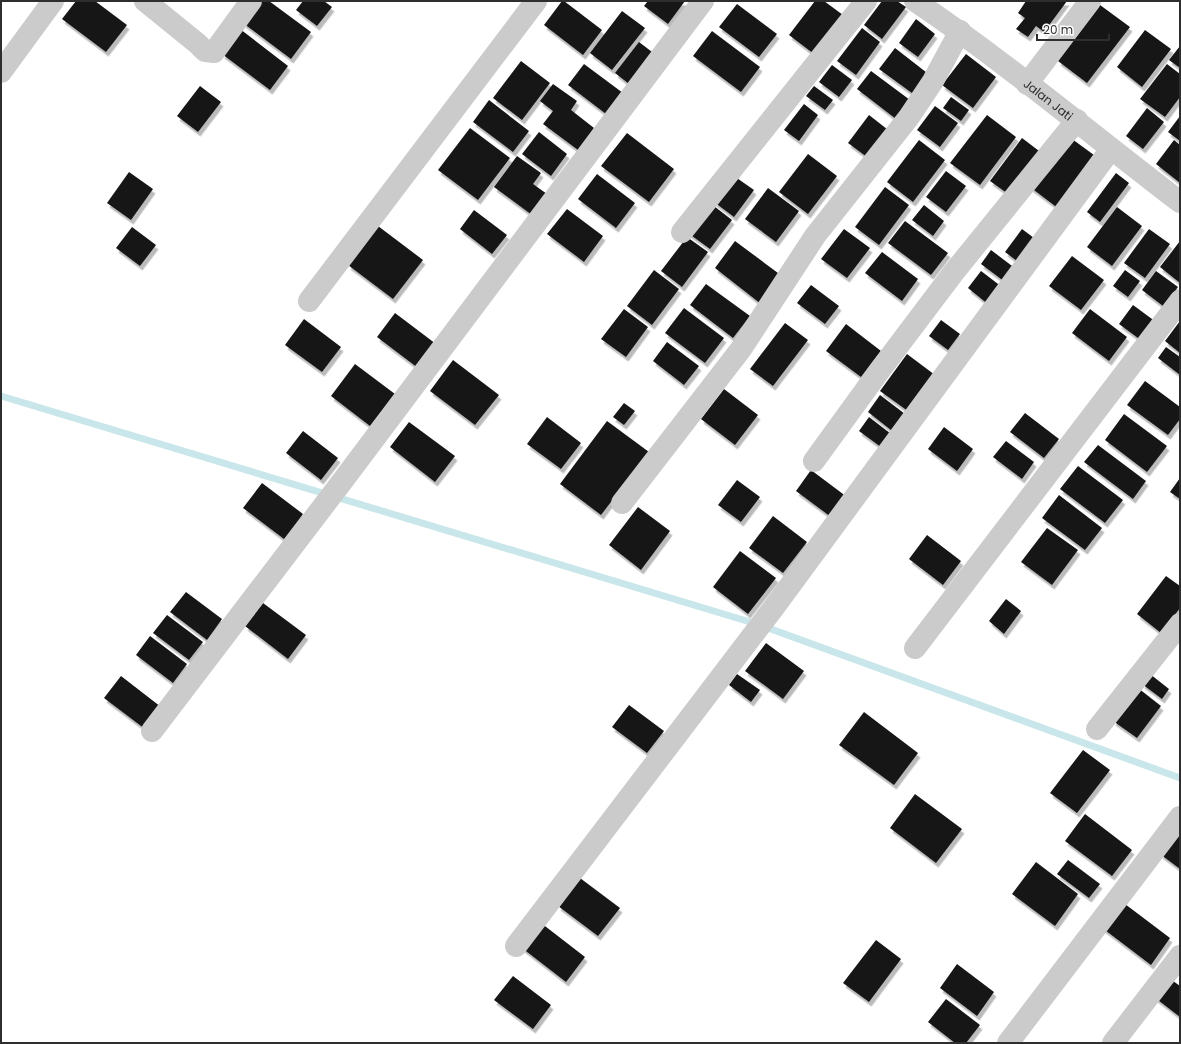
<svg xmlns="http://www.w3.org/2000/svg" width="1181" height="1044" font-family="Poppins,sans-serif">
	<defs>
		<filter id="shadow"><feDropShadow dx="2.5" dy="4.5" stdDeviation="0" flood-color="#0004"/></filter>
	</defs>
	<rect width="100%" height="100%" fill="#fff"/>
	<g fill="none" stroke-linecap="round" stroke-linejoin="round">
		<path stroke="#c9e7ea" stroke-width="7" d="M1 396 760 625 1180 778"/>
	</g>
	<path fill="#151515" filter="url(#shadow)" d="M76 1H95L127 25 106 52 62 19Z
		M259 1H269L311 32 291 59 243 23Z
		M303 1H324L332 7 317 26 296 10Z
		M562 1H564L602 30 583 55 544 25Z
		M648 1H685L668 24 644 6Z
		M815 1H824L843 15 814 54 789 35Z
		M882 1H897L906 7 882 39 864 25Z
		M1026 1H1067L1044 32 1036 26 1028 37 1016 29 1025 18 1018 13Z
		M737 4 777 34 759 57 719 27Z
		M1100 5 1130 27 1087 83 1058 61Z
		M622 11 645 28 612 70 590 53Z
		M916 19 935 34 918 57 899 43Z
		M862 28 880 42 856 75 837 61Z
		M240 29 288 66 270 90 222 54Z
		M1145 30 1171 49 1142 87 1117 67Z
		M712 31 760 67 741 92 693 56Z
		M639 42 656 55 633 87 615 73Z
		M1180 46V68L1169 60Z
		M895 48 931 76 916 96 879 69Z
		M966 54 996 77 973 108 942 85Z
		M521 61 550 83 522 120 493 98Z
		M584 64 627 96 610 117 568 85Z
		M1167 64 1180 74V97L1165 117 1140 99Z
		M832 65 852 80 839 97 819 82Z
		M871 71 910 100 896 119 857 89Z
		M553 84 577 101 571 110 594 128 578 150 543 124 553 111 540 101Z
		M200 86 221 102 198 132 177 116Z
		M814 86 833 100 825 110 806 96Z
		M951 97 969 110 961 121 943 108Z
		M489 100 529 131 513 152 473 122Z
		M804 104 818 115 799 141 784 130Z
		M935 106 958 123 940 147 917 130Z
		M1147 108 1164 122 1143 149 1126 136Z
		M869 115 892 133 871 160 848 143Z
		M987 115 1016 137 980 185 950 163Z
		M1180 116V141L1168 132Z
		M470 128 510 158 478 200 438 170Z
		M539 132 567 154 551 176 522 154Z
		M627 133 674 169 649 202 601 166Z
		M1068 136 1098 158 1059 209 1030 187Z
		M1022 138 1043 154 1011 196 990 181Z
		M919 140 945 160 913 202 887 182Z
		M1174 140 1180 145V183L1156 164Z
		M808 154 837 176 808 214 779 192Z
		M517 156 541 173 533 184 547 194 532 215 494 187Z
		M946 171 966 186 946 212 926 197Z
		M129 172 153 189 131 220 107 203Z
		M1116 173 1129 183 1100 222 1087 212Z
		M597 174 635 203 616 228 578 199Z
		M734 176 754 190 734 217 714 202Z
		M885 187 909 205 879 245 855 227Z
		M768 188 799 211 776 242 745 219Z
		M710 203 732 220 710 249 688 233Z
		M924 205 944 221 933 236 912 220Z
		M1117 207 1142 226 1112 266 1087 247Z
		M567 209 603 236 584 262 547 234Z
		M474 210 507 235 492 254 460 229Z
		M905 221 948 253 931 275 888 243Z
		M378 226 423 260 393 299 348 265Z
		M132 227 156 245 140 266 116 248Z
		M844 229 870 248 847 278 821 259Z
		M1022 229 1038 241 1021 264 1005 252Z
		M1149 229 1170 244 1145 278 1124 263Z
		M687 237 708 252 682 287 661 271Z
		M735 241 782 276 761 304 715 268Z
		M1180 241V283L1160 267Z
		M991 250 1016 269 1005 282 981 264Z
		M882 252 918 279 902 301 865 273Z
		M1072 256 1104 280 1081 310 1049 286Z
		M654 270 679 289 652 325 627 306Z
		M1125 270 1140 281 1128 297 1113 286Z
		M981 271 1002 287 989 305 968 288Z
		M1156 271 1178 287 1163 306 1142 290Z
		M706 284 750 316 733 338 690 305Z
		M811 285 839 306 825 324 797 303Z
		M1133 305 1156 322 1142 341 1119 324Z
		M684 308 724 338 705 363 665 333Z
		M624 309 648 327 626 357 601 339Z
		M1090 309 1127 337 1109 361 1072 333Z
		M395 313 436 344 418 368 377 337Z
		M304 319 341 347 322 372 285 345Z
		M941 320 960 334 948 350 929 336Z
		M1180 321V353L1165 341Z
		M785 323 808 340 773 386 750 369Z
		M846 324 881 351 861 377 826 351Z
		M667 342 699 366 684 385 653 361Z
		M1166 347 1180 357V375L1158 358Z
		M907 354 939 378 912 414 880 391Z
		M453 360 499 395 475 425 430 391Z
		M355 364 395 394 370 426 331 396Z
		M1145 381 1180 407V419L1168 435 1127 405Z
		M724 389 758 415 735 445 701 419Z
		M880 395 909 417 896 434 868 412Z
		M624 403 635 411 624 425 613 417Z
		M1025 413 1059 439 1044 458 1010 432Z
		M1124 414 1167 446 1147 472 1105 440Z
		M547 417 581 443 561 469 527 444Z
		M869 417 895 437 885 450 859 431Z
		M607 421 649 452 601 515 560 484Z
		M409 422 455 456 435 482 390 447Z
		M944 427 973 449 957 471 928 449Z
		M303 431 338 458 321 480 286 453Z
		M1006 441 1034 462 1022 479 993 457Z
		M1098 445 1146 481 1133 499 1084 462Z
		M1078 466 1123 500 1105 523 1060 489Z
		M811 470 847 497 831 517 796 491Z
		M1180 478V499L1170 492Z
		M737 480 760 497 741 522 718 505Z
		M262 483 303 514 284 539 243 508Z
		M1059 495 1102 528 1085 550 1042 518Z
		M638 507 670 531 641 570 609 545Z
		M773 516 807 542 783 573 749 548Z
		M1047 528 1078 550 1052 585 1021 562Z
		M927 535 961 561 943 585 909 559Z
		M740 551 776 578 748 614 713 587Z
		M1166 576 1180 586V608L1161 633 1137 614Z
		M186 592 222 619 207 640 170 612Z
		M1006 599 1021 611 1004 634 989 621Z
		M263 603 306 635 288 659 245 626Z
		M167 615 203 642 189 660 153 633Z
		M150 636 187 664 173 683 136 655Z
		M766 643 804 671 783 699 745 671Z
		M737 674 760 690 751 702 729 685Z
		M1150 674 1169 689 1162 699 1142 684Z
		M121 676 161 707 145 729 104 698Z
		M1138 688 1161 706 1137 738 1113 721Z
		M629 705 664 731 647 753 612 727Z
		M864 712 918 753 894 785 839 745Z
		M1083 750 1110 770 1077 813 1050 793Z
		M915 794 962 829 936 863 890 828Z
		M1085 814 1132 850 1112 876 1065 841Z
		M1180 834V869L1160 854Z
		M1068 860 1100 884 1089 898 1057 874Z
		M1036 862 1078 894 1055 926 1012 894Z
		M580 878 620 908 598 936 558 906Z
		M1121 901 1170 938 1151 965 1101 927Z
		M541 923 585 957 566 982 522 948Z
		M876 940 901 959 869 1002 843 983Z
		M957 964 994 992 977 1016 940 988Z
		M513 976 551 1005 533 1029 494 1000Z
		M1169 978 1180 986V1017L1154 997Z
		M946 999 980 1025 966 1043H955L928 1022Z"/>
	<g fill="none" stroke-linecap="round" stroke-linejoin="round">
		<g stroke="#cbcbcb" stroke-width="22">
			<path d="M145 1 198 44 205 51 214 52 251 1"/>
			<path id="s1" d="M915 1C1007 63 1092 135 1180 202"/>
			<path d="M1 72 53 1"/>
			<path d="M1027 84 1090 1"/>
			<path d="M682 232 866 1"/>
			<path d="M309 301 536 1"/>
			<path d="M814 461 880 370 954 272 1077 120"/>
			<path d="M622 503 741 349 815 236 909 117 933 81 960 31"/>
			<path d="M915 648 1180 301"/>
			<path d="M1097 729 1180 624"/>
			<path d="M152 731 344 479 703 1"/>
			<path d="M516 946 775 606 1111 149"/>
			<path d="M1008 1043 1180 817"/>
			<path d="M1113 1043 1180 956"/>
		</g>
	</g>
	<g text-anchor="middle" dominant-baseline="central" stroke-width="4" stroke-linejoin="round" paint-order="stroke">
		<g font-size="12" fill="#2e2e2e" stroke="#fff">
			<text stroke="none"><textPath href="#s1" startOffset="166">Jalan Jati</textPath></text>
		</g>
	</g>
	<rect width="1181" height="1044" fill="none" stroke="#2e2e2e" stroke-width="4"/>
	<path d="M1037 34v6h72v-6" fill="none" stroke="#2e2e2e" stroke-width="2"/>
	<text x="1043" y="34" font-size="12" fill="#2e2e2e" stroke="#ffffff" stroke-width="3" paint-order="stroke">20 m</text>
</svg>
